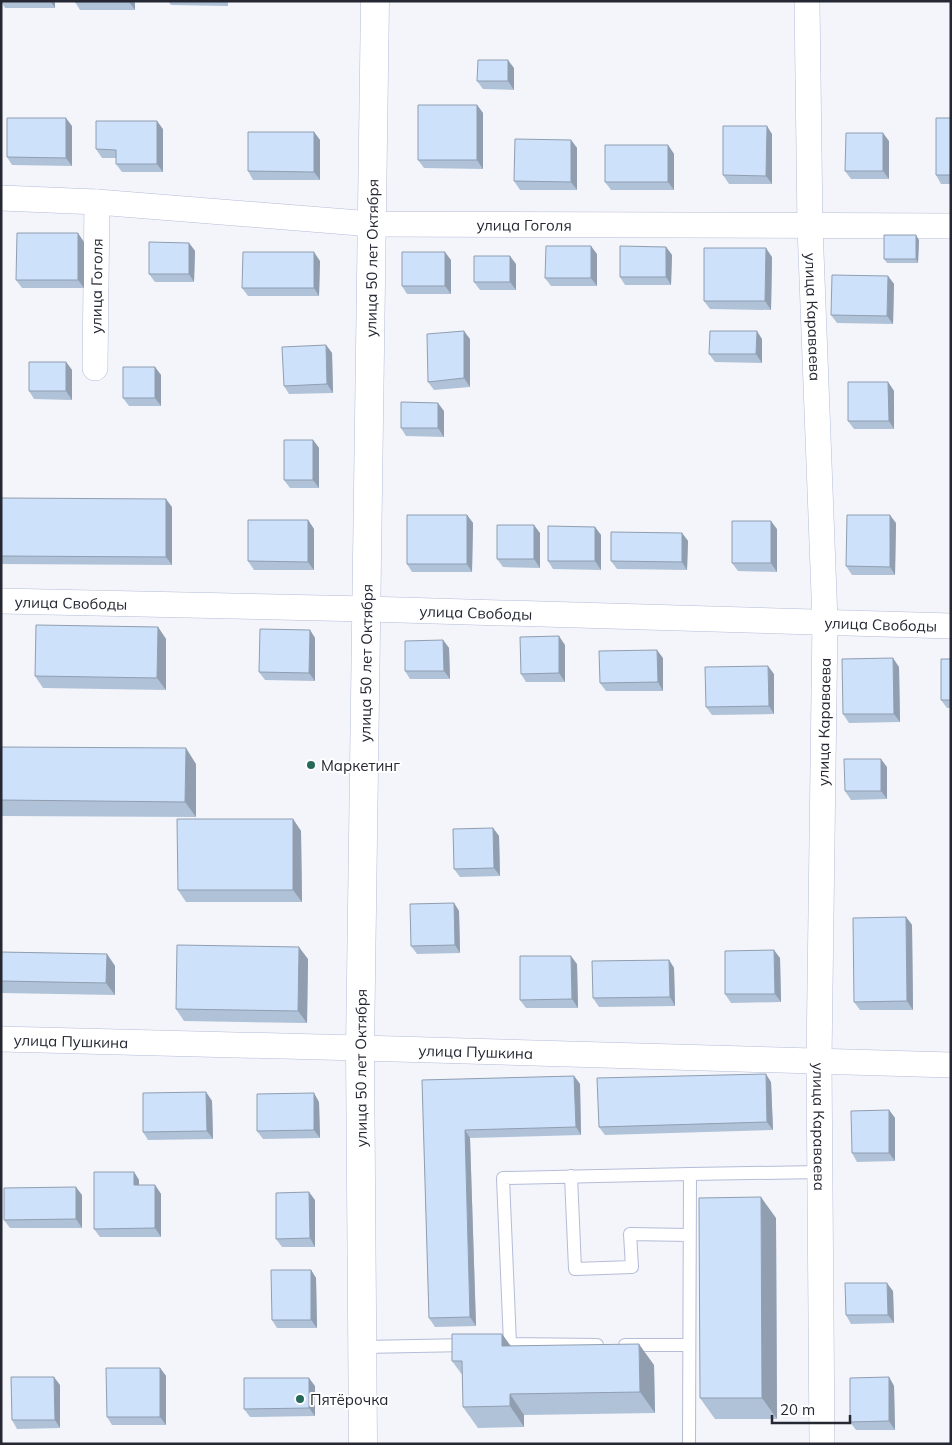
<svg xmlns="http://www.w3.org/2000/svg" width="952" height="1445" font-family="Mulish,sans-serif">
	<rect width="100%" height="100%" fill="#f3f5fb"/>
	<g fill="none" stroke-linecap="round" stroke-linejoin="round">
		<defs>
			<path id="service" d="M571 1176 575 1269 632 1267 630 1234 689 1235
				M493 1344H510L503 1178 690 1174
				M510 1344 597 1345
				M625 1345H688
				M363 1347 468 1345
				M689 1444 690 1174 820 1172"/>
			<g id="minor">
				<path id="s1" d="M807 1 810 226 825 621 819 1061 822 1444"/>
				<path id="s2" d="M1 198 97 202 372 224 951 226"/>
				<path id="s3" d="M95 368 97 202"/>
				<path id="s4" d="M1 601 367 609 951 626"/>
				<path id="s5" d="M1 1039 360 1048 951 1065"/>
			</g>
			<g id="tertiary">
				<path id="s6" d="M363 1444 360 1048 375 1"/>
			</g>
		</defs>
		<use href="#service" stroke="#b4bcd8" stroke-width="14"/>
		<use href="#minor" stroke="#b4bcd8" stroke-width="26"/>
		<use href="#tertiary" stroke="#b4bcd8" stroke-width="29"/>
		<use href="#service" stroke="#fff" stroke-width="12"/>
		<use href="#minor" stroke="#fff" stroke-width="25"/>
		<use href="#tertiary" stroke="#fff" stroke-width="28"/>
	</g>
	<path fill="#b0c2d8" d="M1 1H55V8H5Z
		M135 1V10H80L75 2Z
		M168 1H228V6L171 5Z
		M514 68V90L483 89 477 81Z
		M477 105 483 113V169L424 168 418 160Z
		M951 118V184H941L936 175Z
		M72 126V166L12 165 7 157Z
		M163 129V172H122L116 164V158H102L96 149Z
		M314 132 320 140V180H253L248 171Z
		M772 134V184H729L723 175Z
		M571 140 577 148V190H520L514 181Z
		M889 141V179H851L845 171Z
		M668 145 674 154V190H611L605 182Z
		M919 240 918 263H887L884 259Z
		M84 242V288H22L16 280Z
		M189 243 195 251 194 282H155L149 274Z
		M666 247 672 255 671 285H625L620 277Z
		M597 254V286H551L545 278Z
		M772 257 771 310 710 309 704 301Z
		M451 260V294H407L402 286Z
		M320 261 319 296H248L242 288Z
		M516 264V290H480L474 282Z
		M888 276 894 284 893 324 837 323 831 315Z
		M470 339V387L434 390 428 382Z
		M762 339V363L715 362 709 354Z
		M326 345 332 353 333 393 289 394 284 386Z
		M66 362 72 370V400L34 399 29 391Z
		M155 367 161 375V406H129L123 398Z
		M888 382 894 391V429H854L848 421Z
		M444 411V437L406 436 401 428Z
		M313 440 319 448V488H290L284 480Z
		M1 498 172 507V565L1 564Z
		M467 515 473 523 472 572H412L407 564Z
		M308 520 314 529V570H254L248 561Z
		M896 523 895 575H852L846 566Z
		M595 527 601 535V570L553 569 548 561Z
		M777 529V572L738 571 732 563Z
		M540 533V568L503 567 497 559Z
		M682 533 688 541 687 570 617 569 611 561Z
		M158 627 166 639V690L43 688 35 676Z
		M310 630 315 638V681L265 680 259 672Z
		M443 640 449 648 450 679H410L405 671Z
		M565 645V682H526L521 674Z
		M663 658V691H606L600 683Z
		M951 659V708H947L941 700Z
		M899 667 900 722 849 723 843 714Z
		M774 674V714L712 715 706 707Z
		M1 747 196 764V817L1 816Z
		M887 767V799L851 800 845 791Z
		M293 819 301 831 302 902H186L178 890Z
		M493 828 499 836 500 876 460 877 454 869Z
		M454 903 459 911 460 953 417 954 411 946Z
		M906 917 912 925 913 1010H860L854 1002Z
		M1 952 107 954 115 966V995L1 993Z
		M780 958 781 1002 731 1003 725 994Z
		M308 959 307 1023 184 1021 176 1009Z
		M669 960 674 968 675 1006 599 1007 593 998Z
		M577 964 578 1008H526L520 1000Z
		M574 1076 580 1084 581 1135 470 1138 476 1326 435 1327 429 1318 422 1080Z
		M771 1082 773 1130 605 1135 599 1127Z
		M206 1092 212 1101 213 1139 148 1140 143 1132Z
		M319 1102 320 1138 263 1139 257 1131Z
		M889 1110 895 1118V1161L857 1162 852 1153Z
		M134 1172 139 1180V1185H155L161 1194V1237H100L94 1229Z
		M82 1195V1228H10L4 1220Z
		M315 1200V1247H282L276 1239Z
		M776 1218 777 1419H715L700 1398Z
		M311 1270 316 1278 317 1328H277L272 1320Z
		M893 1291 894 1323 851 1324 846 1315Z
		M502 1334 511 1346 654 1365 655 1413 524 1415V1427L478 1428 463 1407V1376L452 1361Z
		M160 1368 166 1376V1425H112L107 1417Z
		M889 1377 894 1386 895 1430H856L850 1422Z
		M60 1385V1428L17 1429 12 1420Z
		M315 1386V1416L250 1417 244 1409Z"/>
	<path fill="#909eb0" d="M50 1H55V8Z
		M129 1H135V10L129 2Z
		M508 60 514 68V90L508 81Z
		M477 105 483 113V169L477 160Z
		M66 118 72 126V166L66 158Z
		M157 121 163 129V172L157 164Z
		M767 126 772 134V184L766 176Z
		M314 132 320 140V180L314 172Z
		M883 133 889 141V179L883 171Z
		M571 140 577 148V190L571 182Z
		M668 145 674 154V190L668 182Z
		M78 233 84 242V288L78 280Z
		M916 235 919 240 918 263 916 259Z
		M189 243 195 251 194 282 189 274Z
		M591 246 597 254V286L591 278Z
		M666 247 672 255 671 285 666 277Z
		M766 248 772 257 771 310 765 301Z
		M314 252 320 261 319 296 314 288Z
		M445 252 451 260V294L445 286Z
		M510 256 516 264V290L510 282Z
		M888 276 894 284 893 324 887 316Z
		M464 331 470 339V387L464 378Z
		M757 331 762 339V363L756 354Z
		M326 345 332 353 333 393 327 384Z
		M66 362 72 370V400L66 391Z
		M155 367 161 375V406L155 398Z
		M888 382 894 391V429L889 421Z
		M438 403 444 411V437L438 428Z
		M313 440 319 448V488L313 480Z
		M166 499 172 507V565L166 557Z
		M467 515 473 523 472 572 467 564Z
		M890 515 896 523 895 575 890 567Z
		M308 520 314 529V570L308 562Z
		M771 521 777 529V572L771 563Z
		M534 525 540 533V568L534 559Z
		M595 527 601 535V570L595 561Z
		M682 533 688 541 687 570 682 562Z
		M158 627 166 639V690L157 678Z
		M310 630 315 638V681L309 673Z
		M559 636 565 645V682L559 673Z
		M443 640 449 648 450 679 444 671Z
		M657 650 663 658V691L658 682Z
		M893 658 899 667 900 722 894 714Z
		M768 666 774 674V714L769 706Z
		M186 748 196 764V817L185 802Z
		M881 759 887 767V799L881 791Z
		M293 819 301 831 302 902 293 890Z
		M493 828 499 836 500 876 494 868Z
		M454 903 459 911 460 953 455 945Z
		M906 917 912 925 913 1010 907 1001Z
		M299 947 308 959 307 1023 298 1011Z
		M774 950 780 958 781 1002 775 994Z
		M107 954 115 966V995L106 983Z
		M571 956 577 964 578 1008 572 999Z
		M669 960 674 968 675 1006 670 997Z
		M766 1074 771 1082 773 1130 767 1122Z
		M574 1076 580 1084 581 1135 576 1127Z
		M206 1092 212 1101 213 1139 207 1131Z
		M314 1093 319 1102 320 1138 314 1130Z
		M889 1110 895 1118V1161L889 1153Z
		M465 1130 470 1138 476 1326 470 1317Z
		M134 1172 139 1180V1194L134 1185Z
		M155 1185 161 1194V1237L155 1228Z
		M76 1187 82 1195V1228L76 1219Z
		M309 1192 315 1200V1247L310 1238Z
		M761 1197 776 1218 777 1419 762 1398Z
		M311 1270 316 1278 317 1328 311 1320Z
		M887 1283 893 1291 894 1323 888 1315Z
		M502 1334 517 1355 502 1346Z
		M639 1344 654 1365 655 1413 640 1392Z
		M160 1368 166 1376V1425L160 1417Z
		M54 1377 60 1385V1428L55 1420Z
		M889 1377 894 1386 895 1430 889 1421Z
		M309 1378 315 1386V1416L309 1408Z
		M510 1394 524 1415V1427L510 1406Z"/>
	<path fill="#cde1fb" stroke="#909eb0" d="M75 1H129V2H75Z
		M478 60H508V81H477Z
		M418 105H477V160H418Z
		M7 118H66V158L7 157Z
		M936 118H951V175H936Z
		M96 121H157V164H116V150L96 149Z
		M723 126H767L766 176 723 175Z
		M248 132H314V172L248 171Z
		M846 133H883V171H845Z
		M515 139 571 140V182L514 181Z
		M605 145H668V182H605Z
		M17 233H78V280H16Z
		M884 235H916V259H884Z
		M149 242 189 243V274H149Z
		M546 246H591V278H545Z
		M620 246 666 247V277H620Z
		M704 248H766L765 301H704Z
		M243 252H314V288H242Z
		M402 252H445V286H402Z
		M474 256H510V282H474Z
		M832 275 888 276 887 316 831 315Z
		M464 331V378L428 382 427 334Z
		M710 331H757L756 354H709Z
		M326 345 327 384 284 386 282 347Z
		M29 362H66V391H29Z
		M123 367H155V398H123Z
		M848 382H888L889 421H848Z
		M401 402 438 403V428H401Z
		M284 440H313V480H284Z
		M1 498 166 499V557L1 556Z
		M407 515H467V564H407Z
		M847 515H890V567L846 566Z
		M248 520H308V562L248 561Z
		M732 521H771V563H732Z
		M497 525H534V559H497Z
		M548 526 595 527V561H548Z
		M611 532 682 533V562L611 561Z
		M36 625 158 627 157 678 35 676Z
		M260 629 310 630 309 673 259 672Z
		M559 636V673L521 674 520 637Z
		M443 640 444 671H405V641Z
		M657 650 658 682 600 683 599 651Z
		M893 658 894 714H843L842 659Z
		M941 659H951V700H941Z
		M768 666 769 706 706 707 705 667Z
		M1 747 186 748 185 802 1 800Z
		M844 759H881V791H845Z
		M177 819H293V890H178Z
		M493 828 494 868 454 869 453 829Z
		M454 903 455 945 411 946 410 904Z
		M906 917 907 1001 854 1002 853 918Z
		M177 945 299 947 298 1011 176 1009Z
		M774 950 775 994H725V951Z
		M1 952 107 954 106 983 1 981Z
		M520 956H571L572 999 520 1000Z
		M669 960 670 997 593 998 592 961Z
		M766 1074 767 1122 599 1127 597 1078Z
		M574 1076 576 1127 465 1130 470 1317 429 1318 422 1080Z
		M206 1092 207 1131 143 1132V1093Z
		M314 1093V1130L257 1131V1094Z
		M889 1110V1153H852L851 1111Z
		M94 1172H134V1185H155V1228L94 1229Z
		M76 1187V1219L4 1220V1188Z
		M309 1192 310 1238 276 1239V1193Z
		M761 1197 762 1398H700L699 1198Z
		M271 1270H311V1320H272Z
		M845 1283H887L888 1315H846Z
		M452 1334H502V1346L639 1344 640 1392 510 1394V1406L463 1407 462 1361H452Z
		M106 1368H160V1417H107Z
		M11 1377H54L55 1420H12Z
		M889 1377V1421L850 1422V1378Z
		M244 1378H309V1408L244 1409Z"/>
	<g fill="#26695a" stroke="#fff" stroke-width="2">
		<circle cx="311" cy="765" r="5"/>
		<circle cx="300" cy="1399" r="5"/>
	</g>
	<g text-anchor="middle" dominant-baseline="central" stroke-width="4" stroke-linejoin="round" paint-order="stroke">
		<g font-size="15" fill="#252833" stroke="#fff">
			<text stroke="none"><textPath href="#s2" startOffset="524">улица Гоголя</textPath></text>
			<text stroke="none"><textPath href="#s6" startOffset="1186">улица 50 лет Октября</textPath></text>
			<text stroke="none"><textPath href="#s3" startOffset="82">улица Гоголя</textPath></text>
			<text stroke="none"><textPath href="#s1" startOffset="316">улица Караваева</textPath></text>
			<text stroke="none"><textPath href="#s4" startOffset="70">улица Свободы</textPath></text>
			<text stroke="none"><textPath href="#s4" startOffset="475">улица Свободы</textPath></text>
			<text stroke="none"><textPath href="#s4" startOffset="880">улица Свободы</textPath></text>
			<text stroke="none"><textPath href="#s6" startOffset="781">улица 50 лет Октября</textPath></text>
			<text transform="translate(824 722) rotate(-89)">улица Караваева</text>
			<text stroke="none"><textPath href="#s5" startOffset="70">улица Пушкина</textPath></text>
			<text stroke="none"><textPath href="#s5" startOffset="475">улица Пушкина</textPath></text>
			<text stroke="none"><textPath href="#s6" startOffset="376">улица 50 лет Октября</textPath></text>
			<text stroke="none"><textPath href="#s1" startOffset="1126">улица Караваева</textPath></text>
		</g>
		<g font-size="15" fill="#252833" stroke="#fff" text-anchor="start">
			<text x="321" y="765">Маркетинг</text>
			<text x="310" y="1399">Пятёрочка</text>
		</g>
	</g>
	<rect width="952" height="1445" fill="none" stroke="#252833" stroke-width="5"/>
	<path d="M772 1415v8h78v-8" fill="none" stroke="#252833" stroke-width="2.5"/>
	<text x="780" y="1415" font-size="15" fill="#252833" stroke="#ffffff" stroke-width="4" paint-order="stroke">20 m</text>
</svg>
